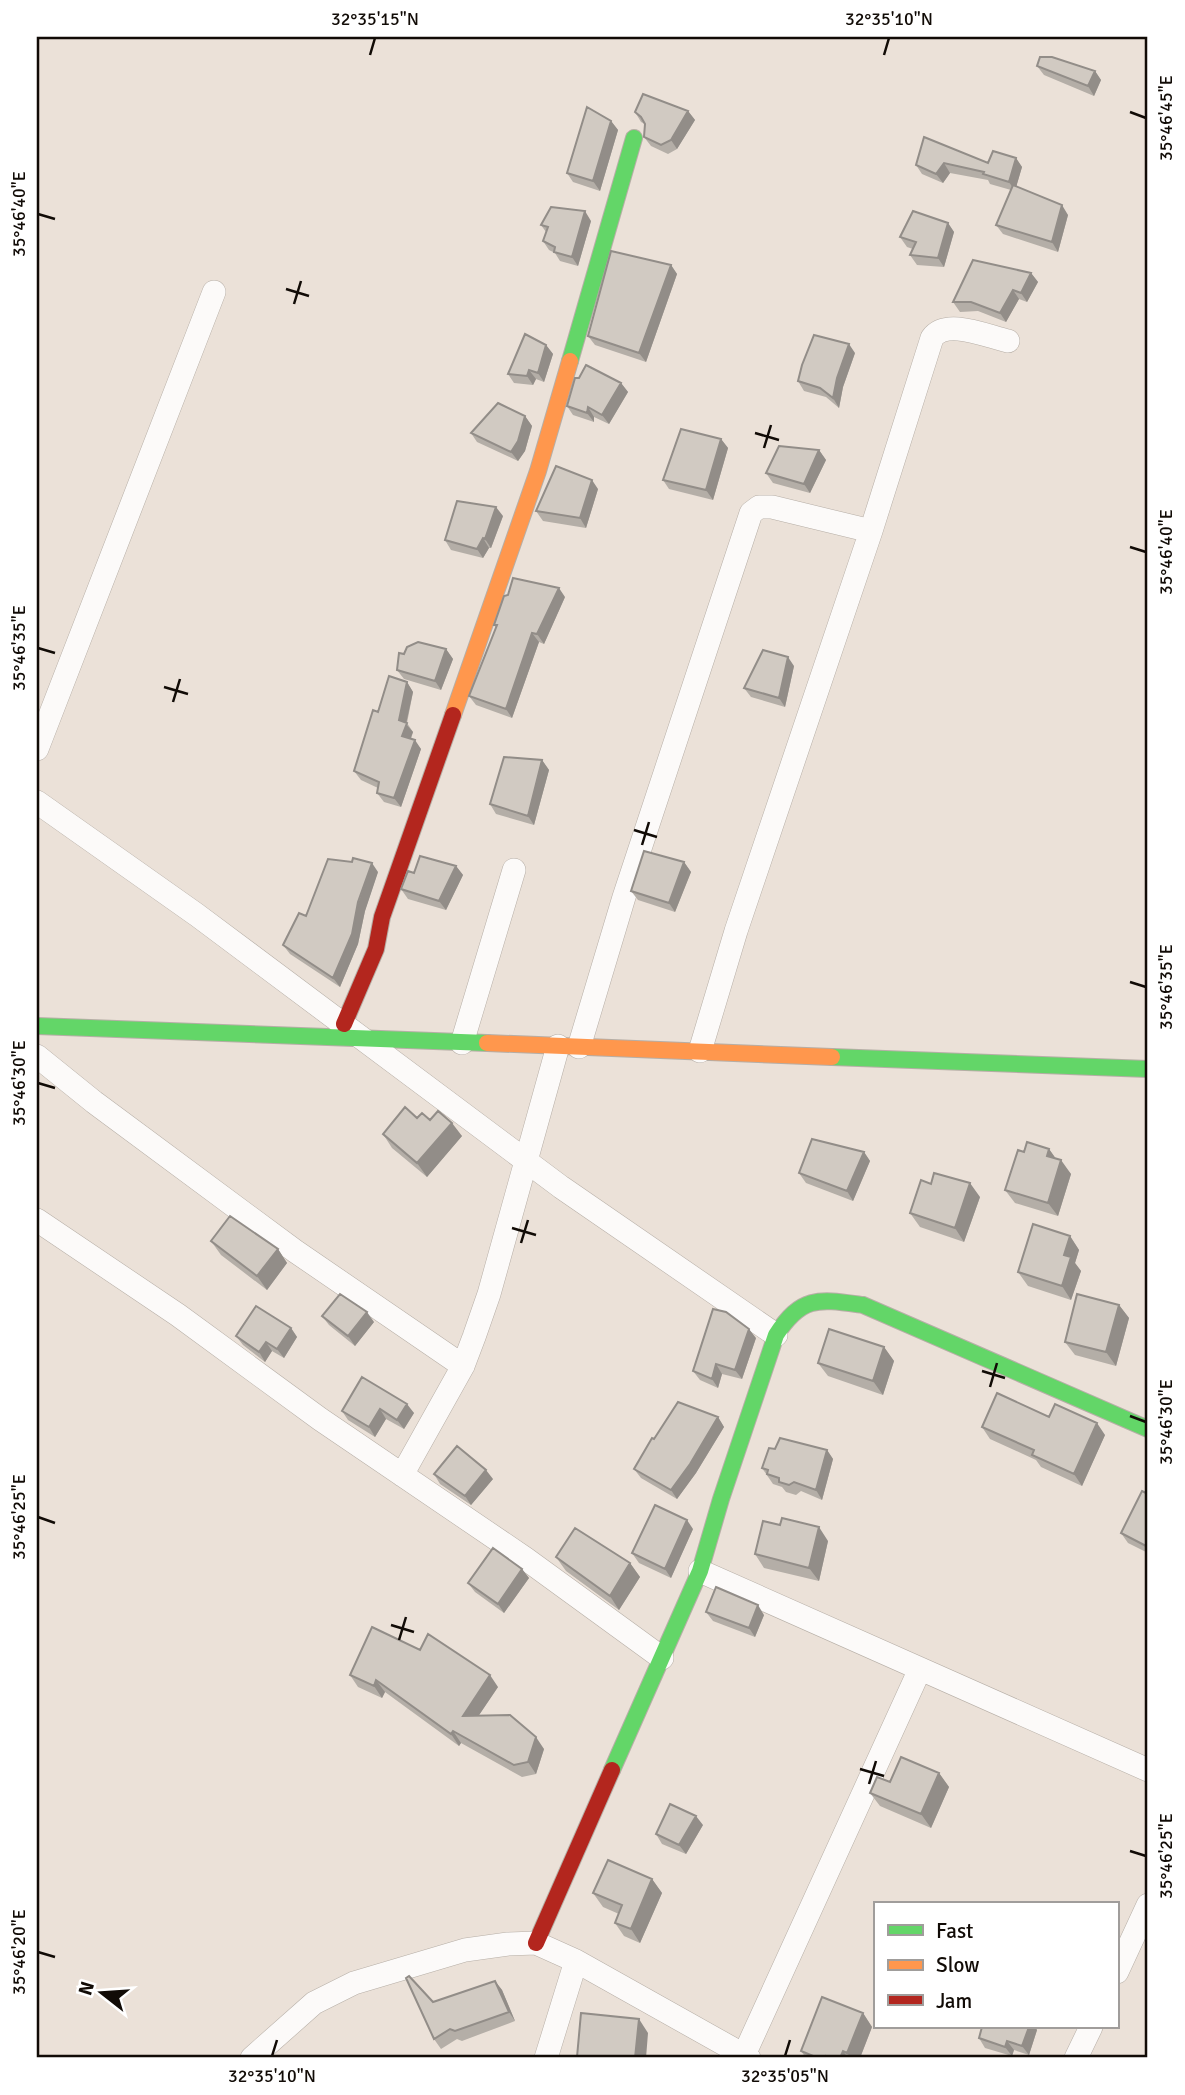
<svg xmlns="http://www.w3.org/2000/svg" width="1185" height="2095" font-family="Signika,sans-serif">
	<rect width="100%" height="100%" fill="#ebe1d8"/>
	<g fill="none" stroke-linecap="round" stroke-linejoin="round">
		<defs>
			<path id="street" d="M37 749 214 292
				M37 802 197 915 561 1187 776 1335
				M462 1043 514 870
				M579 1047 624 897 751 513 759 507H772L871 531
				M700 1051 736 931 871 531 932 338C946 318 986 336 1008 341
				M37 1056 94 1102 295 1251 463 1366
				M37 1220 178 1315 320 1419 526 1559 662 1658
				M402 1475 463 1366 474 1337 489 1294 558 1046
				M700 1571 1148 1770
				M1117 1972 1148 1905
				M744 2055 920 1669
				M252 2058 314 2003 354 1983 465 1950 508 1944 536 1943 576 1961 749 2058
				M546 2058 576 1961
				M1076 2058 1091 2027"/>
			<path id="fast" d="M570 361 634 138
				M37 1026 487 1043
				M832 1057 1148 1069
				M612 1770 700 1571 721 1499 776 1335C802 1295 819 1299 863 1305L1148 1429"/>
			<path id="slow" d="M453 715 538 471 570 361
				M487 1043 832 1057"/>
			<path id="jam" d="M344 1024 376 949 382 917 453 715
				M536 1943 612 1770"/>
		</defs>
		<use href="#street" stroke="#b6aea6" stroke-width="24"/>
		<use href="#fast" stroke="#b6aea6" stroke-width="18"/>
		<use href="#slow" stroke="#b6aea6" stroke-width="18"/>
		<use href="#jam" stroke="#b6aea6" stroke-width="18"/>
		<use href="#street" stroke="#fcfaf9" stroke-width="23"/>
		<use href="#fast" stroke="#63d668" stroke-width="16"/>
		<use href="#slow" stroke="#ff974d" stroke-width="16"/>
		<use href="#jam" stroke="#b3261e" stroke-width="16"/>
	</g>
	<path fill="#b4aea7" d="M1037 66 1095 71 1101 80 1094 96 1044 75Z
		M688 111 695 120 677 149 668 154 651 146 644 137 645 124 641 122 635 112Z
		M611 121 618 130 600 191 573 182 567 173Z
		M924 137 988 163 1016 158 1022 167 1016 187 1068 215 1058 252 1003 234 996 225 1011 190 990 184 988 180 950 173 943 183 922 174 916 165Z
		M591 221 578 266 560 261 555 253 549 250 543 241 546 232 541 225Z
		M948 223 954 232 944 267 917 265 910 255 913 249 907 247 900 237Z
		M671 265 677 274 646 362 595 345 588 336Z
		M1031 273 1038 282 1027 302 1019 299 1006 322 978 311 960 312 953 302Z
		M546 345 553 354 544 382 536 379 533 385 514 383 508 374Z
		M855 353 843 387 839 408 826 397 804 391 798 381Z
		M621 383 628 392 609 424 594 417V422L573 415 567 406Z
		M525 416 532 426 525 451 518 461 477 442 471 433Z
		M721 439 728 448 713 500 669 489 663 480Z
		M819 450 826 460 810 493 773 483 766 473Z
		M598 489 586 528 543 521 536 511Z
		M503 516 491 548H489L483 558 451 550 445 540Z
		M565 597 544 644 539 642 512 718 476 705 469 696 496 628 494 625Z
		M446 649 453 659 441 690 404 679 397 670Z
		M794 666 785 707 751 697 744 688Z
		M407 682 413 692 407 723 413 732 411 739 421 749 401 807 384 802 377 793 378 788 361 780 354 771 378 712Z
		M542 760 549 770 534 825 496 814 490 804Z
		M684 862 691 872 675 912 638 900 631 891Z
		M456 866 463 875 446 910 408 899 401 889 414 873Z
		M378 872 365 911 358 944 340 987 290 954 283 945 306 916Z
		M417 1118 430 1120 462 1136 427 1177 392 1148 383 1134Z
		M1049 1149 1056 1159 1071 1174 1058 1216 1015 1203 1005 1190 1024 1152Z
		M864 1152 870 1161 853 1201 806 1183 799 1173Z
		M980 1197 964 1242 920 1227 910 1213Z
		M1070 1236 1079 1250 1075 1263 1081 1271 1071 1300 1028 1286 1018 1272Z
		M211 1241 278 1249 287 1263 267 1290 221 1255Z
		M1119 1305 1129 1318 1116 1366 1075 1355 1065 1342Z
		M322 1316 374 1322 355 1346 329 1325Z
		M291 1328 297 1337 284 1358 272 1351 265 1362 243 1345 236 1336Z
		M756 1338 742 1379 722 1374 718 1388 700 1380 693 1371Z
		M884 1347 894 1361 883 1395 828 1376 818 1363Z
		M362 1377 414 1413 404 1429 386 1419 375 1437 348 1420 342 1411Z
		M718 1417 724 1427 696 1473 677 1499 641 1478 634 1469 654 1439Z
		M1049 1417 1105 1435 1082 1486 1041 1467 1036 1460 990 1439 982 1427Z
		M827 1450 833 1459 822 1500 801 1491 796 1495 786 1492 782 1487 773 1484 762 1468Z
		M434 1474 493 1479 471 1505 440 1484Z
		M1148 1494V1553L1128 1543 1121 1533Z
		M693 1529 671 1578 639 1563 632 1553Z
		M828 1541 819 1581 764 1568 755 1554Z
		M556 1557 630 1563 640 1577 619 1610 566 1571Z
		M522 1569 529 1578 504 1613 475 1592 468 1583Z
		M706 1612 764 1615 755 1637 713 1621Z
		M350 1675 498 1687 479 1715 544 1749 536 1774 522 1777 461 1743 459 1746 385 1692 382 1698 358 1687Z
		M939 1773 949 1787 931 1828 880 1806 870 1793 890 1782Z
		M703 1825 686 1854 662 1844 656 1834Z
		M652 1879 662 1893 640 1943 624 1936 615 1923 619 1914 603 1907 593 1893Z
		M495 1981 502 1990 515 2021 462 2041 457 2039 441 2049 434 2039 433 2002Z
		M863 2013 872 2027 860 2058H806L801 2051Z
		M982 2027H1035L1037 2030 1029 2055 1014 2050 1012 2056 985 2048 979 2038Z"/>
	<path fill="#928d88" d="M1095 71 1101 80 1094 96 1088 86Z
		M688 111 695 120 677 149 671 140Z
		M611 121 618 130 600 191 593 181Z
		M1016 158 1022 167 1015 191 1009 182Z
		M944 163 950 173 943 183 936 174Z
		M1062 205 1068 215 1058 252 1052 242Z
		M585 211 591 221 578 266 572 257Z
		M948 223 954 232 944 267 938 258Z
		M671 265 677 274 646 362 639 353Z
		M1031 273 1038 282 1027 302 1021 293Z
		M1013 290 1019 299 1006 322 1000 313Z
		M849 344 855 353 843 387 839 408 833 398 837 378Z
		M546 345 553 354 544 382 538 373Z
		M529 370 536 379 533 385 527 376Z
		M621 383 628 392 609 424 602 415Z
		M588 407 594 417V422L587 413Z
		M525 416 532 426 525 451 518 461 511 452Z
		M721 439 728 448 713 500 706 490Z
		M819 450 826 460 810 493 804 484Z
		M592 480 598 489 586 528 580 518Z
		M496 507 503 516 491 548 485 539Z
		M483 538 489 548 483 558 477 549Z
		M559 588 565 597 544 644 537 634Z
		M532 633 539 642 512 718 506 709Z
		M446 649 453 659 441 690 435 681Z
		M788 657 794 666 785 707 779 698Z
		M407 682 413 692 406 724 413 732 408 745 402 736 399 720Z
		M415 740 421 749 401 807 394 798Z
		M542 760 549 770 534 825 528 816Z
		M684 862 691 872 675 912 669 903Z
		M372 863 378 872 365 911 358 944 340 987 333 978Z
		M456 866 463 875 446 910 439 901Z
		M452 1123 462 1136 427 1177 417 1163Z
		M1049 1149 1059 1163 1047 1156Z
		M864 1152 870 1161 853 1201 847 1191Z
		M1061 1160 1071 1174 1058 1216 1048 1203Z
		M970 1183 980 1197 964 1242 955 1228Z
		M1070 1236 1079 1250 1075 1263 1081 1271 1071 1300 1062 1286 1064 1255Z
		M278 1249 287 1263 267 1290 257 1276Z
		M1119 1305 1129 1318 1116 1366 1106 1352Z
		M367 1312 374 1322 355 1346 348 1336Z
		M291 1328 297 1337 284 1358 277 1349Z
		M749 1329 756 1338 742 1379 735 1370Z
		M266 1342 272 1351 265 1362 259 1352Z
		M884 1347 894 1361 883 1395 873 1381Z
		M716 1364 722 1374 718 1388 712 1379Z
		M407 1404 414 1413 404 1429 397 1420Z
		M380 1409 386 1419 375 1437 369 1427Z
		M718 1417 724 1427 696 1473 677 1499 671 1490Z
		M1097 1423 1105 1435 1082 1486 1074 1474Z
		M827 1450 833 1459 822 1500 816 1490Z
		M486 1470 493 1479 471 1505 465 1496Z
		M687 1520 693 1529 671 1578 665 1569Z
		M819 1527 828 1541 819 1581 809 1568Z
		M630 1563 640 1577 619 1610 610 1596Z
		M522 1569 529 1578 504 1613 498 1604Z
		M758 1605 764 1615 755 1637 749 1628Z
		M490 1675 498 1687 471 1727 463 1716Z
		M376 1680 385 1692 382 1698 374 1686Z
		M453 1731 461 1743 459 1746 451 1734Z
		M536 1737 544 1749 536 1774 528 1762Z
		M939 1773 949 1787 931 1828 921 1814Z
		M696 1816 703 1825 686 1854 679 1845Z
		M652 1879 662 1893 640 1943 631 1929Z
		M495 1981 502 1990 515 2021 509 2012Z
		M863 2013 872 2027 860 2058H851L847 2053Z
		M639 2019 648 2033 646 2058H635Z
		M1029 2027H1035L1037 2030 1029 2055 1022 2046Z
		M1007 2041 1014 2050 1012 2056 1005 2047Z
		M843 2051 848 2058H840Z"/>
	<path fill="#d1cac2" stroke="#928d88" stroke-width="2" d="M1040 57H1052L1095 71 1088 86 1037 66Z
		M643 94 688 111 671 140 661 145 644 137 645 124 641 117 635 112Z
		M587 107 611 121 593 181 567 173Z
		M924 137 988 163 993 151 1016 158 1009 182 983 174 984 172 944 163 936 174 916 165Z
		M1013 185 1062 205 1052 242 996 225Z
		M551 207 585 211 572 257 554 252 555 247 543 241 548 227 541 225Z
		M913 211 948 223 938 258 910 255 916 242 900 237Z
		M611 251 671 265 639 353 588 336Z
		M973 260 1031 273 1021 293 1013 290 1000 313 971 302H953Z
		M525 334 546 345 538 373 529 370 527 376 508 374Z
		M814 335 849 344 837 378 833 398 820 388 798 381 802 365Z
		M586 365 621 383 602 415 588 407 587 413 567 406 575 378H579Z
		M498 403 525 416 518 441 511 452 471 433Z
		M681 429 721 439 706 490 663 480Z
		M779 446 819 450 804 484 766 473Z
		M556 466 592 480 580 518 536 511Z
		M457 501 496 507 485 539 483 538 477 549 445 540Z
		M513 578 559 588 537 634 532 633 506 709 469 696 497 625H494L504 596 508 595Z
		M418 642 446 649 435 681 397 670 399 653 404 654 407 647Z
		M763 650 788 657 779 698 744 688Z
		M389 676 407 682 399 720 407 723 402 736 415 740 394 798 377 793 379 782 354 771 373 710 378 712Z
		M504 757 542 760 528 816 490 804Z
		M644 851 684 862 669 903 631 891Z
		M420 856 456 866 439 901 401 889 408 871 414 873Z
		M353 858 372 863 358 902 352 934 333 978 283 945 299 913 306 916 328 859 352 862Z
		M405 1107 417 1118 422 1113 430 1120 438 1111 452 1123 417 1163 383 1134Z
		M812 1139 864 1152 847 1191 799 1173Z
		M1027 1142 1049 1149 1047 1156 1061 1160 1048 1203 1005 1190 1018 1150 1024 1152Z
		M934 1173 970 1183 955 1228 910 1213 921 1180 931 1184Z
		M230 1216 278 1249 257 1276 211 1241Z
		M1033 1224 1070 1236 1064 1255 1071 1257 1062 1286 1018 1272Z
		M340 1294 367 1312 348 1336 322 1316Z
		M1077 1294 1119 1305 1106 1352 1065 1342Z
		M256 1306 291 1328 277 1349 266 1342 259 1352 236 1336Z
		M713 1309 726 1312 749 1329 735 1370 716 1364 712 1379 693 1371Z
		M829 1329 884 1347 873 1381 818 1363Z
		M362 1377 407 1404 397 1420 380 1409 369 1427 342 1411Z
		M997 1393 1049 1417 1055 1404 1097 1423 1074 1474 1032 1455 1034 1450 982 1427Z
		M678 1402 718 1417 690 1464 671 1490 634 1469 652 1438 654 1439Z
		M780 1438 827 1450 816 1490 794 1482 789 1485 779 1482V1478L767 1474 768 1470 762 1468 769 1448 775 1449Z
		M457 1446 486 1470 465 1496 434 1474Z
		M1142 1491 1148 1494V1547L1121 1533Z
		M655 1505 687 1520 665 1569 632 1553Z
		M782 1518 819 1527 809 1568 755 1554 763 1521 780 1525Z
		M575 1528 630 1563 610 1596 556 1557Z
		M493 1548 522 1569 498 1604 468 1583Z
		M716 1587 758 1605 749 1628 706 1612Z
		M372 1627 420 1650 428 1634 490 1675 463 1716 510 1715 536 1737 528 1762 514 1765 453 1731 451 1734 376 1680 374 1686 350 1675Z
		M901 1757 939 1773 921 1814 870 1793 877 1777 890 1782Z
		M670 1804 696 1816 679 1845 656 1834Z
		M608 1860 652 1879 631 1929 615 1923 622 1905 593 1893Z
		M409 1976 433 2002 495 1981 509 2012 455 2031 450 2029 434 2039 406 1978Z
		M822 1997 863 2013 847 2053 843 2051 840 2058H832L826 2056 825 2058H818L801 2051Z
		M581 2013 639 2019 635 2058H588L577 2057Z
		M982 2027H1029L1022 2046 1007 2041 1005 2047 979 2038Z"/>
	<path fill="none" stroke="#110b06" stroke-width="2.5" d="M370 55 375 38M884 55 889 38M1130 112 1146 118M38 214 55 219M286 289 309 296M294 304 301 281M755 433 779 440M764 448 771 425M1130 547 1146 552M38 648 55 653M164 687 188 694M173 702 180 679M634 830 657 837M642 845 649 822M1130 982 1146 987M38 1083 55 1088M512 1228 536 1235M521 1243 528 1220M982 1371 1005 1378M990 1387 997 1363M1130 1416 1146 1422M38 1517 55 1523M391 1625 414 1632M399 1640 406 1617M860 1769 884 1776M869 1784 876 1761M1130 1851 1146 1856M38 1952 55 1957M272 2056 277 2040M785 2056 790 2040"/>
	<rect width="1185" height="2095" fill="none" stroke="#ffffff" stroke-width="77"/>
	<rect x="874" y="1902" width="245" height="126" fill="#ffffff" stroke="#a09d9b" stroke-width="2"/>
	<rect x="888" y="1925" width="35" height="10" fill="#63d668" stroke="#a09d9b" stroke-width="2"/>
	<text x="936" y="1938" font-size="21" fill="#110b06">Fast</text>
	<rect x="888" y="1960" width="35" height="10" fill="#ff974d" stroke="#a09d9b" stroke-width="2"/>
	<text x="936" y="1972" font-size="21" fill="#110b06">Slow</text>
	<rect x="888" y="1995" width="35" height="10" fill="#b3261e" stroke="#a09d9b" stroke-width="2"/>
	<text x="936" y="2008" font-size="21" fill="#110b06">Jam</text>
	<g transform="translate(102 1993) rotate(287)" stroke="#ffffff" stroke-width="5" paint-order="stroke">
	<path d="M0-5L12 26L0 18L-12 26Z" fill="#110b06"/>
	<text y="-10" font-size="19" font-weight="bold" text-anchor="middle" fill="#110b06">N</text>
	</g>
	<rect x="38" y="38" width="1108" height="2018" fill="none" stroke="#110b06" stroke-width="2.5"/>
	<g font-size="18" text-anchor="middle" fill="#110b06">
		<text x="375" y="25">32°35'15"N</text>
		<text x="889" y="25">32°35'10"N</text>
		<text transform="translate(1166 118) rotate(-90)" y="6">35°46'45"E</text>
		<text transform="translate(19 214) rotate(-90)" y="6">35°46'40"E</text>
		<text transform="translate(1166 552) rotate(-90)" y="6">35°46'40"E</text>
		<text transform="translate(19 648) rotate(-90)" y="6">35°46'35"E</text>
		<text transform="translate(1166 987) rotate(-90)" y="6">35°46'35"E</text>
		<text transform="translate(19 1083) rotate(-90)" y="6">35°46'30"E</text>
		<text transform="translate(1166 1422) rotate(-90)" y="6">35°46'30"E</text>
		<text transform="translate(19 1517) rotate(-90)" y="6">35°46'25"E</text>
		<text transform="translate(1166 1856) rotate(-90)" y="6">35°46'25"E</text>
		<text transform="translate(19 1952) rotate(-90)" y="6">35°46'20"E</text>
		<text x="272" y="2082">32°35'10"N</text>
		<text x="785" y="2082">32°35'05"N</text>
	</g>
</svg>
